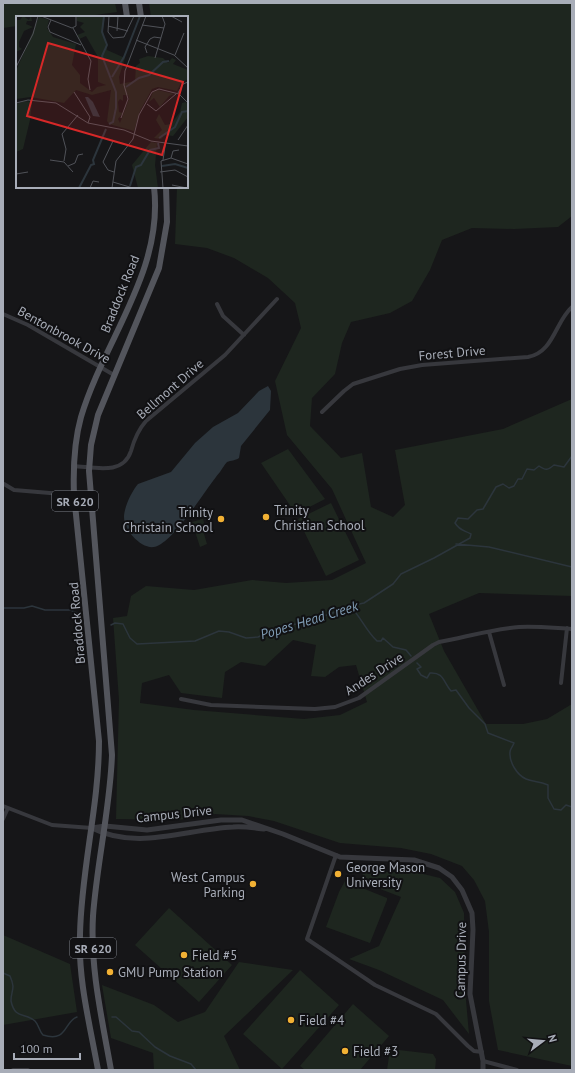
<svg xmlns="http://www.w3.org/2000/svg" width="575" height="1073" font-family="'PT Sans',sans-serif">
	<rect width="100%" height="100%" fill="#161618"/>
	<path fill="#1e261f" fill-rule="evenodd" d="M3 3H115L117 12 81 17H17V26L3 28Z
		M149 3H572V216L558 227 514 229 472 228 442 240 430 270 412 301 390 313 351 322 342 343 335 374 312 398 310 426 341 458 362 453 371 507 393 517 405 505 395 450 503 429 572 399V596L479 593 429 614 444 651 486 724H523L547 719 572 704V1066L498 1050 489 1001V932L485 901 474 880 462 866 431 854 401 848 340 843 274 821 248 816 215 814 178 820 116 819 119 700 113 618 127 616 131 596 146 586 194 590 252 580 286 583 332 580 366 563 332 489 287 435 275 381 301 328 295 303 268 278 234 258 207 248 175 244 177 187H187V17H151ZM293 640 316 645 311 676 325 677 339 667 356 665 367 702 340 715 304 719 194 710 140 703 142 683 169 675 181 693 222 698 225 672 241 662 265 666Z
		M288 449 325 499 296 514 261 463Z
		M331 503 359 560 326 576 298 519Z
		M203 519 207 533 204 534 207 544 200 547 192 522Z
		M363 871 419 873 440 878 455 892 464 913 465 989 469 1034 443 1000 379 970 349 959 379 946 401 897 362 882Z
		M345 881 387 898V900L370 943 326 927 339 892Z
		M169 908 232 965 199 1002 135 945Z
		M3 935 70 964 77 1012 3 1025Z
		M239 962 293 970 224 1036 240 1070H154L153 1053 111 1038 102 985 154 1005 178 1022 205 1012Z
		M300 970 339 1005 282 1069 243 1034Z
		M353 1004 389 1036 360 1070H305L300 1066Z
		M390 1049 433 1054 436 1059 435 1070H387Z"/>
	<path fill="#2c353c" d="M268 386 271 391 270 410 241 446 239 458C235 461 231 460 227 462 225 464 222 469 220 472 206 488 174 543 154 547 141 549 124 530 124 517 124 507 132 491 138 484L171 472 195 443 213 427 238 413 259 391Z"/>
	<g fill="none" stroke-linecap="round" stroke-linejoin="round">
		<path stroke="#2c353c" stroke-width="1.5" d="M456 544 489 547 572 567
			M350 606C361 617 366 631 377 641H381L383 638 393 647 406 650 411 656
			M3 608H24L32 606 45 610H71L78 614
			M111 625 115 623 123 624 130 638 137 644 195 641 219 631 229 632 246 638 258 637 285 625 297 624 330 614 350 606 364 603 393 584 401 574 434 558 470 538 471 534C464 530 460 531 455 523L458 518 468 519 477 510 483 509 496 487 503 484 509 488 514 486 518 479H522L527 469 534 470 539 466C546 471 548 470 554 465L564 467 572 456
			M417 663 421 667 417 669 421 675 427 678 430 673C444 672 443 682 451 691L456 690 469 708 485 724 488 733 514 743C513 746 510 749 510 752 509 762 517 775 526 779 533 782 539 781 548 785V798L554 809 561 810 566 805 572 807
			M3 973 10 976C16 990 11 989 11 1001 15 1020 25 1012 35 1021 39 1025 39 1031 43 1035 68 1043 64 1021 77 1017
			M112 1017H116L132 1031 139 1032 155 1047 170 1056 191 1064 196 1070"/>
		<path stroke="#37383d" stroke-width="4" d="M217 304 223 316 244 335
			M3 314 28 325 114 375
			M322 412 344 391 353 384 400 369 422 365 528 357C554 352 555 322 572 307
			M73 466C94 467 123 476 131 451 134 440 138 430 146 421L225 355 277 299
			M4 484 14 490 74 495
			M489 632 504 685
			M561 683 567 628
			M181 699 211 705 315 709 335 707 359 698 433 645 439 642C466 637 492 629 519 627 537 626 554 628 572 629
			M3 806 52 825 92 828
			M3 819 8 808
			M336 855 307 939 375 985 436 1014 468 1046 474 1051 482 1052
			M483 1061 517 1070
			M13 1070H28"/>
		<path stroke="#37383d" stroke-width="5" d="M92 828 105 826 147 830 221 820H242L283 834 340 857 414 860 439 868 452 877 462 890 472 913 473 930 470 994 483 1061V1070
			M92 828C137 851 187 829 233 827 244 826 254 828 264 829"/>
		<path stroke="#53555c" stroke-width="6" d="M125 3 127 17
			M139 3 141 17
			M98 1070C90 1025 78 980 80 935 81 870 99 806 99 741L74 495C73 468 74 442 81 417 104 340 164 271 154 187
			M111 1070C102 1019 90 968 93 916 97 862 110 809 112 755L89 471 91 445 98 415 159 268 167 222 166 187"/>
	</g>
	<g fill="#f2b134" stroke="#111113" stroke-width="1.5">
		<circle cx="266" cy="517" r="4"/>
		<circle cx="221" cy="519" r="4"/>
		<circle cx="338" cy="874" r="4"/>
		<circle cx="253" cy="884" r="4"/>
		<circle cx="184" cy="955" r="4"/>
		<circle cx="110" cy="972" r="4"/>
		<circle cx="291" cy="1020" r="4"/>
		<circle cx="345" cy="1051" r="4"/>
	</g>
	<g text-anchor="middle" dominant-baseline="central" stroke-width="4" stroke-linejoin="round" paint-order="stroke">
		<g fill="#111113" stroke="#7b7e86" stroke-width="1">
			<rect x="52" y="491" width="46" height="20" rx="3"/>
			<rect x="70" y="938" width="46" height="20" rx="3"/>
		</g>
		<g font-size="12" font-weight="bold" fill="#a8adb8">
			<text x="75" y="501">SR 620</text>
			<text x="93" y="948">SR 620</text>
		</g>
		<g font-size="13" fill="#a8adb8" stroke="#111113">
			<text transform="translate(120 294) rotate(-68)">Braddock Road</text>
			<text transform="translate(64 335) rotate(29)">Bentonbrook Drive</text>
			<text transform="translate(452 353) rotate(-5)">Forest Drive</text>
			<text transform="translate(170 389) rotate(-41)">Bellmont Drive</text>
			<text transform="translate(77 623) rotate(-95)">Braddock Road</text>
			<text transform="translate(374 674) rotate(-33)">Andes Drive</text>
			<text transform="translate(174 814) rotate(-6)">Campus Drive</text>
			<text transform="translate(461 960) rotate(-89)">Campus Drive</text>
		</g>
		<g font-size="13" fill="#a8adb8" stroke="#111113" text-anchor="start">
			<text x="274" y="510">Trinity<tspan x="274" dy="15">Christian School</tspan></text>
			<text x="213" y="512" text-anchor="end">Trinity<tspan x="213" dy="15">Christain School</tspan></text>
			<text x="346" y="867">George Mason<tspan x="346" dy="15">University</tspan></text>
			<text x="245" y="877" text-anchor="end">West Campus<tspan x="245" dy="15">Parking</tspan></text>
			<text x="192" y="955">Field #5</text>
			<text x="118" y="972">GMU Pump Station</text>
			<text x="299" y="1020">Field #4</text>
			<text x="353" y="1051">Field #3</text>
		</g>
		<g font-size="14" font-style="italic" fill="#7f9bb3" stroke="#111113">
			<text transform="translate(309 620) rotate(-17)">Popes Head Creek</text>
		</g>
	</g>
	<g transform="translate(16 16)">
		<rect width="172" height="172" fill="#161618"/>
		<path d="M7 0 13 4 15 0 16 5H11L10 8 17 11 8 15 3 26V31L6 33 0 36V4H4ZM61 0H89L87 14 91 34 109 42 103 61 104 68 119 65 120 50 124 47 123 43 132 40 147 42 152 47 156 42 160 44 157 48 172 54V63L165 67 161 75 142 71 136 73 124 95 118 115 93 108 91 105 95 74 76 79 60 74 48 87 15 81 0 83V55L23 1 33 4 31 12 37 21 60 28 56 49 64 59V67L76 76 81 71 90 69 82 66V41L70 20 63 23 61 19 69 16 64 11 68 7 61 5ZM107 79H112L113 83 104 107 102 103 107 97 103 96 102 86 104 83 107 85ZM142 74 158 78 153 80 144 91 138 82 133 86 137 76ZM9 85 16 86 14 104 7 133 0 136V88ZM170 86 172 89V101L157 120 149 119 145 123 138 122 146 114 140 104 143 98 149 109 155 108 164 96 166 87ZM135 126 141 127 139 149 142 172H122L116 149Z" fill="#1e261f" fill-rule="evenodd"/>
		<path d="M69 81H72L77 86 84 101 77 100Z" fill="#2c353c"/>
		<path fill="none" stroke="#2c353c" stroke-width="2" d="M88 0 86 16 91 29 86 40 100 76V92L97 106 93 108M96 61 108 41 124 0M110 71 123 62 133 59 147 46 153 45M143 122 159 111 166 96 172 95M146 150 159 148 172 152M114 170 120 151 125 149 134 134 143 132 142 127M63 172 75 149 78 148 77 144 90 113"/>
		<path fill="none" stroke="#505258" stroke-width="1" d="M25 0 56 12 60 10V0M93 0 92 16 97 22M155 0 166 6M35 4 32 11 34 16 65 29M126 9 148 12M92 10 112 15M57 12 75 45 72 63 74 74M101 15 102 0M97 22 108 21 118 0M120 24 158 39 172 52M131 37 129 31 134 23 138 21 145 22M159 39 168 17M139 42 149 8 146 0M0 51 17 18 22 0M58 76 74 101 72 107M162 77 167 68 172 66M0 87 12 84 40 87 72 107 108 114 135 125 172 130M131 88 140 95 160 78M105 102 112 83 108 69 109 55 130 0M162 124 172 109M97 125 87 146 92 154 98 156M155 142 157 135 163 134M34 144 48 146 57 156M147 144 150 124M48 145 50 133 46 118 62 99M52 150 59 147 62 139 67 138M144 156 159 154 172 161M0 158 12 156M97 166 117 172M156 169 171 172M74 172 77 165 83 166M96 172 100 145 117 123 123 99 136 76 143 73 163 78 172 87M147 172 145 145 155 142 172 148"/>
		<path fill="#d62828" fill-opacity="0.15" stroke="#d62828" stroke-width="2" d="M32 27 167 66 146 139 11 100Z"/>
		<rect width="172" height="172" fill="none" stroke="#a8adb8" stroke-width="2"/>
	</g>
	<rect width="575" height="1073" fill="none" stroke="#a8adb8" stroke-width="8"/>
	<g transform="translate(543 1041) rotate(74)" stroke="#111113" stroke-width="3" paint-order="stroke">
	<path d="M0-3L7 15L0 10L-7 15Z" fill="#a8adb8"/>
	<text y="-6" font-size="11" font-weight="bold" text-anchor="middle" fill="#a8adb8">N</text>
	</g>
	<path d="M14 1053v6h66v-6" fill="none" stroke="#a8adb8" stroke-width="2"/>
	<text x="20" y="1053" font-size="12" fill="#a8adb8" stroke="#111113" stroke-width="3" paint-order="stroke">100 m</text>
</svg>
